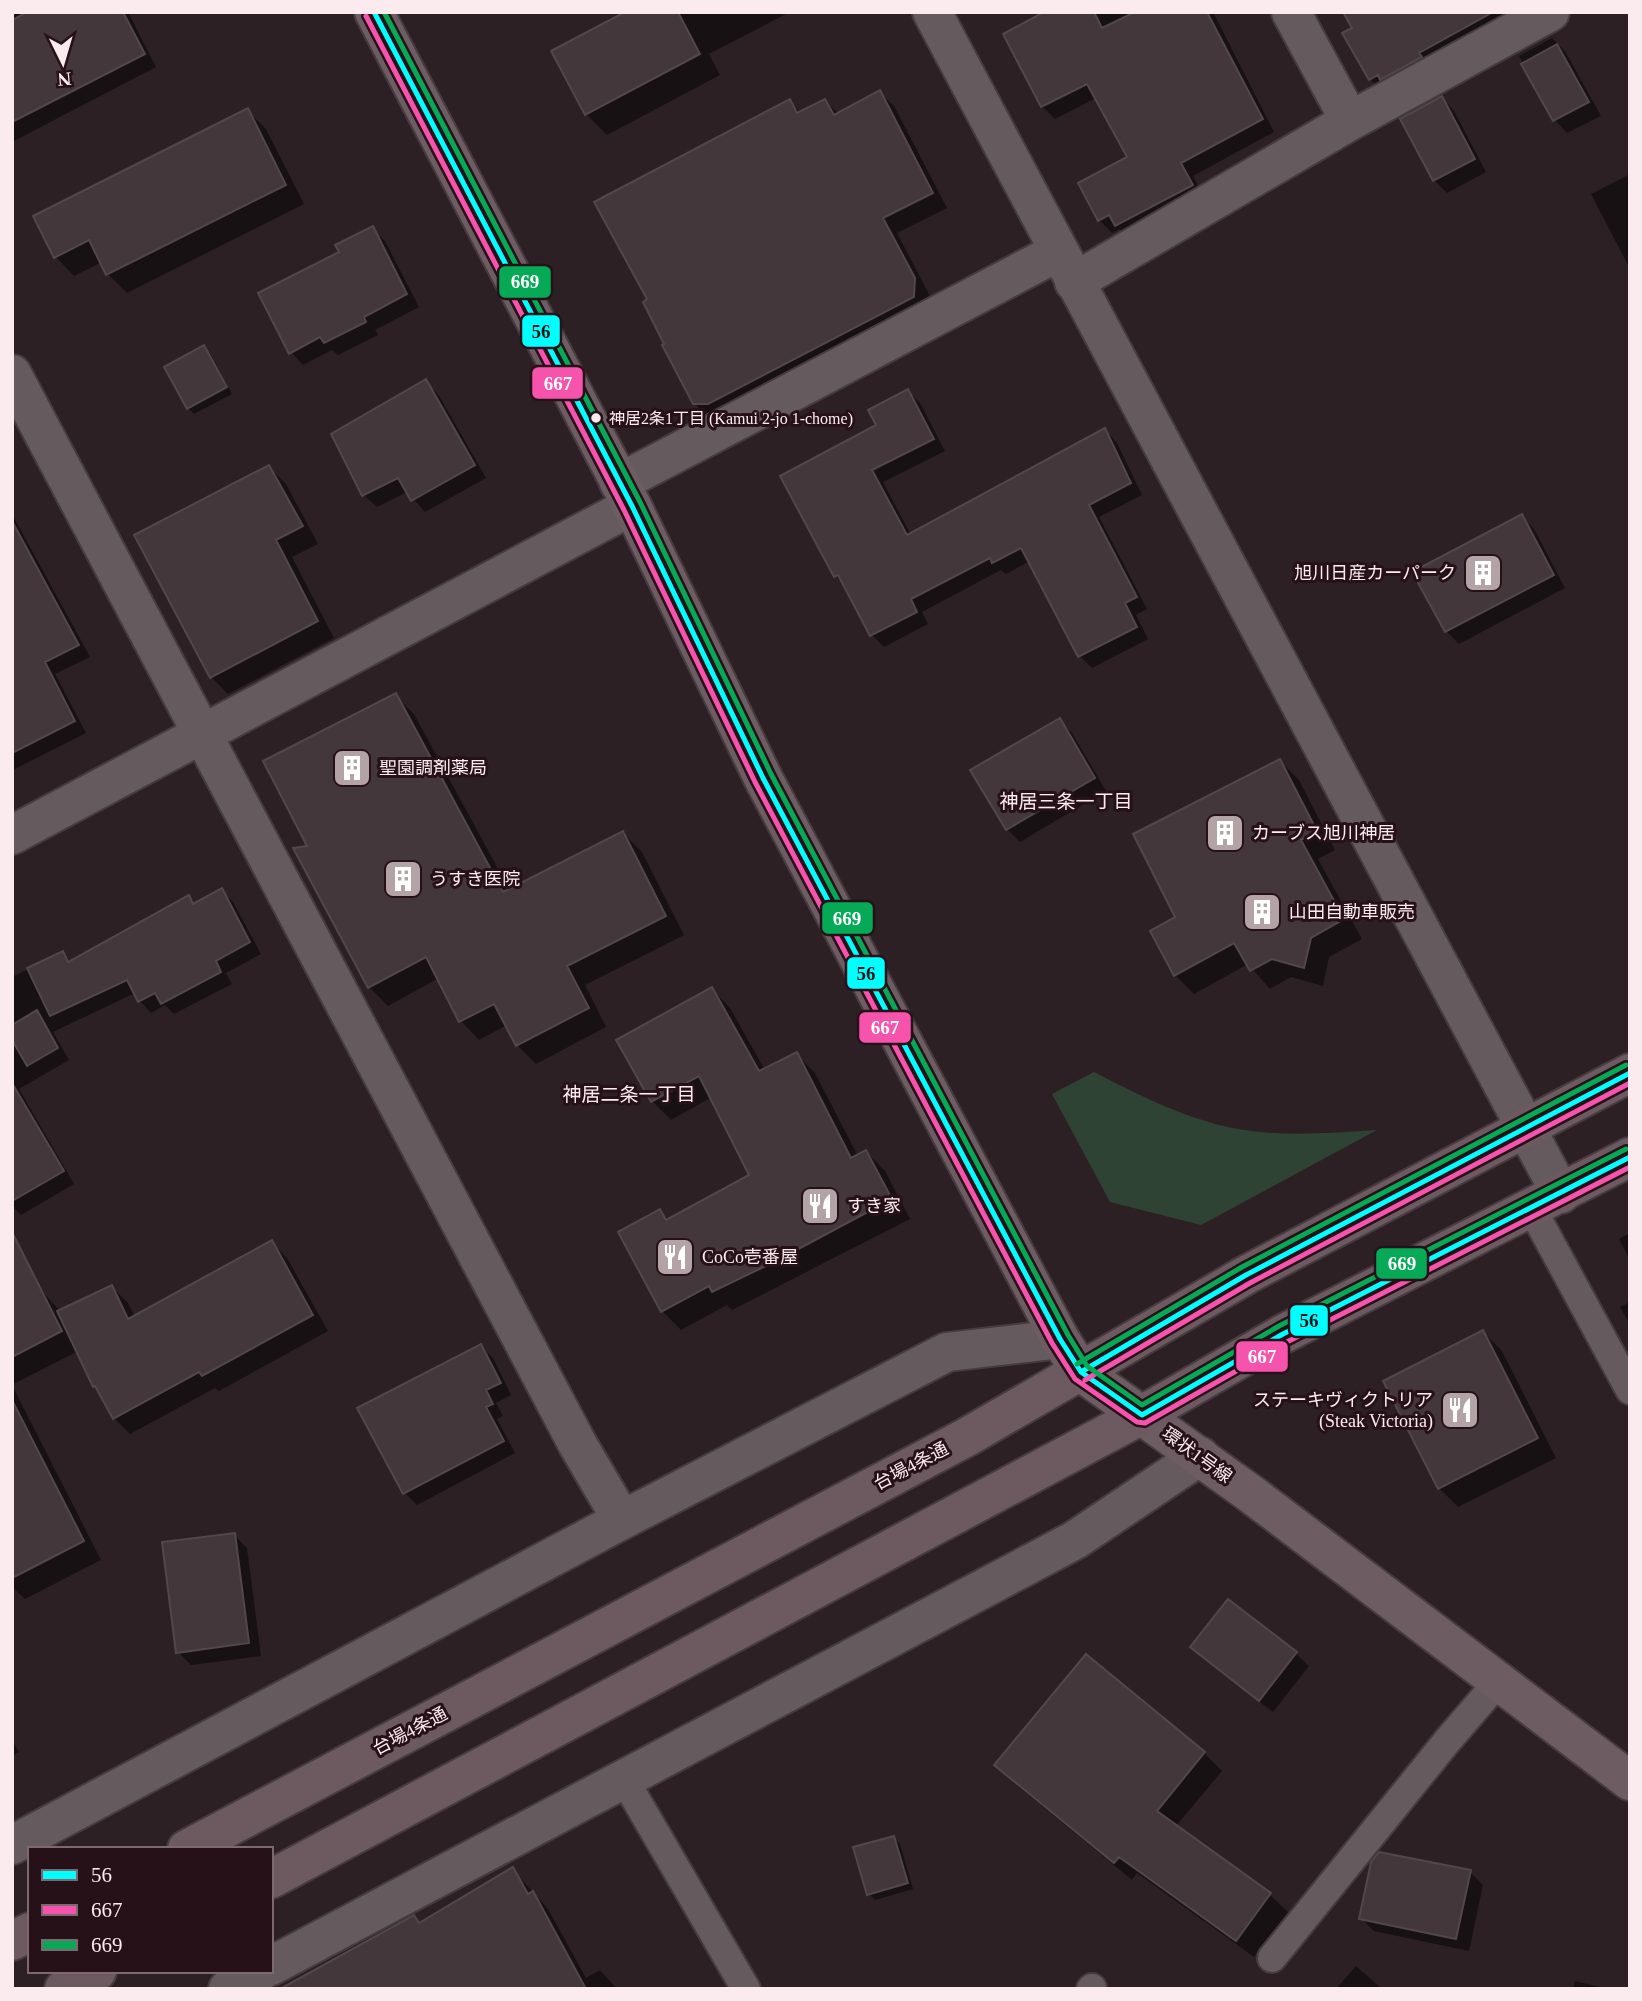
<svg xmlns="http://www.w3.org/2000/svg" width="1642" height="2001" font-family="'Times New Roman','Noto Sans JP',serif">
	<rect width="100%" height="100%" fill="#2c2024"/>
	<path fill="#2f4335" d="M1094 1072C1138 1095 1188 1120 1238 1129 1284 1137 1331 1133 1377 1130L1201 1225 1110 1202 1052 1094Z"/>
	<path fill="#0007" fill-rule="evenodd" d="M12 12H128L156 67 12 142Z
		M620 12H786V14L709 54 720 75 607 135 586 114 622 16Z
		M1048 12H1213L1274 132 1193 176 1204 197 1129 238 1120 229 1112 233 1099 220 1129 158 1096 98 1055 119 1042 106ZM1094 78 1095 81 1044 107V103Z
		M1345 12H1540L1382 91 1370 79 1354 29Z
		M1552 38 1565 51 1601 116 1567 133 1555 120 1519 56Z
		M879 92 894 106 947 208 897 233 929 294 928 312 709 418 694 403 789 101 801 113 825 101 839 114Z
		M1442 98 1454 111 1486 172 1447 193 1434 180 1402 119Z
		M247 110 266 129 304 204 127 293 108 274 102 262 74 276 55 256Z
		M1630 174V269L1591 194Z
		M372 229 385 241 419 307 375 330 378 335 338 355 332 350 303 365 291 352 341 252Z
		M204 347 210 353 232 394 194 414 188 408 166 368Z
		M425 381 438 394 486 478 425 512 407 492 377 507 364 495Z
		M908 391 920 403 945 451 883 482 911 535 1105 430 1117 443 1142 495 1099 517 1147 609 1136 615 1148 639 1092 668 1080 656 1030 561 1006 574 1001 570 922 612 928 624 884 647 872 635 846 586 836 576 878 425Z
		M269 467 286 484 318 544 292 557 334 638 228 694 211 677Z
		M12 514 90 657 55 674 86 733 13 770 15 774 12 775Z
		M1522 517 1534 529 1565 588 1459 644 1446 631Z
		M395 695 414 714 510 891 623 833 642 852 684 935 585 985 606 1027 536 1064 517 1045 507 1025 479 1040 461 1021 439 978 388 1006 369 987 310 847Z
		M1059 720 1072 733 1106 791 1020 842 1007 829Z
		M1280 761 1299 780 1335 850 1318 859 1362 939 1329 957 1323 986 1291 977 1270 989 1248 964 1194 994 1175 975 1178 918Z
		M221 890 233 902 261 954 226 973 232 984 174 1014 165 1005 151 1013 140 1001 135 993 53 1032 69 1060 19 1089 74 1184 21 1215 12 1206V977L62 953 71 962 188 897 195 904Z
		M712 989 730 1008 765 1070 796 1054 815 1073 858 1156 866 1152 885 1171 910 1219 732 1310 727 1305 681 1330 662 1311 660 1211 669 1220 752 1176 712 1097 671 1120 652 1101 619 1040Z
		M1630 1233V1260L1619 1239Z
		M271 1242 287 1258 328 1331 219 1391 215 1388 130 1434 114 1418 100 1391 94 1386 78 1351 12 1385 101 1560 25 1599 12 1587V1302L39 1288 60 1311 112 1287 128 1303 135 1317Z
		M1630 1302V1325L1620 1307Z
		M1483 1332 1502 1351 1556 1458 1458 1507 1439 1488Z
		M481 1346 493 1358 511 1395 496 1403 503 1416 497 1419 515 1453 417 1505 405 1493Z
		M234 1535 247 1548 261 1656 191 1665 178 1652Z
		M1192 1647 1296 1654 1309 1666 1273 1712 1205 1660Z
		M12 1740 19 1752 12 1756Z
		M1204 1753 1222 1771 1176 1826 1270 1895 1288 1912 1254 1957 1137 1873 1132 1880 1014 1783 997 1765Z
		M894 1838 900 1844 913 1889 875 1900 869 1894Z
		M512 1869 548 1909 586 1978 600 1970 617 1989H328L414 1917 421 1924Z
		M1470 1872 1483 1885 1469 1951 1374 1931 1361 1918Z
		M1356 1966 1382 1989H1336Z
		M1575 1981 1608 1989H1573Z"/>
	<path fill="#44373b" stroke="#52474b" stroke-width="2" d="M27 12H123L145 54 12 122V20Z
		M625 12H678L700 54 585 115 551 51Z
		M1044 12H1094L1102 28 1135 12H1207L1263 119 1181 163 1193 185 1115 226 1109 215 1098 221 1078 183 1127 157 1087 84 1041 107 1003 34Z
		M1343 12H1493L1419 53 1422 57 1380 80 1378 75 1369 80 1342 33 1352 28Z
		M1557 44 1589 102 1553 121 1521 64Z
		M880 90 933 193 883 218 915 278 914 297 708 404H693L662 345 664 344 643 302 647 299 594 202 790 99 797 113 825 99 834 115Z
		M1442 96 1475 159 1433 181 1400 119Z
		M248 108 286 185 106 275 89 240 54 258 33 216Z
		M373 226 407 294 364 317 366 322 324 343 320 337 289 354 258 293 339 252 335 245Z
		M204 345 227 387 187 409 164 367Z
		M426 379 475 465 411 501 398 478 362 496 331 434Z
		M908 389 934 439 872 470 907 535 1105 428 1131 483 1089 505 1137 597 1125 603 1137 627 1078 657 1021 548 992 563 990 558 911 599 917 612 870 636 838 575 834 577 780 476 876 425 868 410Z
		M269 465 303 526 276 540 318 621 210 678 134 535Z
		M1522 514 1554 575 1445 632 1412 572Z
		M12 521 79 645 45 662 75 721 12 753Z
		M396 693 503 892 623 831 666 916 567 966 589 1008 516 1046 494 1004 459 1022 426 957 368 988 293 848 307 846 263 761Z
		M1060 718 1095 778 1006 830 970 770Z
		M1280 759 1317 831 1301 840 1344 919 1311 938 1304 968 1272 959 1250 971 1234 943 1174 976 1150 931 1175 917 1133 834Z
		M222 888 250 942 216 961 221 972 161 1004 155 993 138 1002 127 980 50 1016 27 968 63 951 68 962 189 895 193 904Z
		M712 987 759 1071 797 1052 851 1158 866 1150 892 1199 774 1262 712 1292 709 1286 661 1312 618 1232 660 1209 666 1220 749 1175 699 1076 651 1102 616 1040Z
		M37 1010 58 1048 27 1066 12 1040V1025Z
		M12 1083 64 1171 12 1201Z
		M12 1232 62 1331 12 1357Z
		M272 1240 313 1315 202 1376 199 1372 113 1419 95 1386 93 1387 57 1311 112 1285 128 1319Z
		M1483 1330 1538 1438 1438 1489 1383 1381Z
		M481 1344 501 1383 486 1390 493 1404 486 1407 504 1441 403 1494 357 1408Z
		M12 1400 84 1541 12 1578Z
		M235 1533 249 1643 176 1653 162 1542Z
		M1228 1599 1297 1652 1259 1701 1190 1647Z
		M1086 1654 1205 1752 1157 1811 1271 1893 1236 1941 1119 1857 1114 1863 994 1765Z
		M894 1836 908 1883 867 1895 853 1847Z
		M1379 1852 1471 1870 1456 1939 1359 1919 1371 1862Z
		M513 1867 528 1894 533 1891 586 1989H280L414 1915 419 1923Z"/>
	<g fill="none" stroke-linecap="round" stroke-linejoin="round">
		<defs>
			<path id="service" d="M1532 1209 1630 1390
				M624 1779 746 1989
				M1272 1958 1448 1740 1499 1681
				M1091 1989 1092 1988"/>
			<path id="minor" d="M932 12 1561 1194
				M1291 12 1350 121
				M1074 282 1350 121 1550 12
				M12 374 578 1445 622 1520
				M619 483 1058 252
				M12 835 632 506
				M12 1845 622 1520 947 1352 1060 1339
				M271 1966 1075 1540 1200 1456
				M228 1989 261 1971"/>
			<path id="primary" d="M374 12 632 506 763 778 1060 1339 1081 1372 1251 1494 1630 1781"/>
			<path id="trunk" d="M187 1849 967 1437 1246 1275 1630 1073
				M271 1879 1142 1415 1283 1334 1630 1157
				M12 1941 30 1932
				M64 1989 97 1971"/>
		</defs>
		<use href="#service" stroke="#463b3e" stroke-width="32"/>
		<use href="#minor" stroke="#463b3e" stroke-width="42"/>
		<use href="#primary" stroke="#463b3e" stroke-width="42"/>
		<use href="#trunk" stroke="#463b3e" stroke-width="42"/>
		<use href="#service" stroke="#655b5e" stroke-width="28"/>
		<use href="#minor" stroke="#655b5e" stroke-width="38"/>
		<use href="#primary" stroke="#6d5c62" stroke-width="38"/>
		<use href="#trunk" stroke="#6d5a61" stroke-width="38"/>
		<defs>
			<path id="bus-1" d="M374 12 632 506 763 778 1060 1339 1081 1372 1142 1415 1283 1334 1630 1157
				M1081 1372 1246 1275 1630 1073"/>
			<path id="bus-2" d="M366 16 624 510 755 782 1052 1343 1075 1379 1137 1422 1145 1423 1287 1342 1630 1167
				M1085 1380 1250 1283 1630 1083"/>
			<path id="bus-3" d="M384 12 640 502 771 774 1068 1335 1087 1366 1142 1405 1279 1326 1626 1149
				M1077 1364 1242 1267 1626 1065"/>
		</defs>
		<use href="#bus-1" stroke="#271119" stroke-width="10"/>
		<use href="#bus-2" stroke="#271119" stroke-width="10"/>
		<use href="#bus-3" stroke="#271119" stroke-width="10"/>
		<use href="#bus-1" stroke="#0ff" stroke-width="5"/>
		<use href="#bus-2" stroke="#f653ac" stroke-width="5"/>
		<use href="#bus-3" stroke="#06aa56" stroke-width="5"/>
	</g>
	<defs>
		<symbol id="building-square" viewBox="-11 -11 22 22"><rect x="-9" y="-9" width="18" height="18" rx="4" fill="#b3a3a7" stroke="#271119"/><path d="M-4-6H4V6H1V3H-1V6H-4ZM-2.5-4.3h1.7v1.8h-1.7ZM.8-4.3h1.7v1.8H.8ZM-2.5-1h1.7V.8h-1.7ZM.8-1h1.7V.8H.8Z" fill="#fff"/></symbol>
		<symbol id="restaurant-square" viewBox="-11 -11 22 22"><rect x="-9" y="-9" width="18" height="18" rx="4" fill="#b3a3a7" stroke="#271119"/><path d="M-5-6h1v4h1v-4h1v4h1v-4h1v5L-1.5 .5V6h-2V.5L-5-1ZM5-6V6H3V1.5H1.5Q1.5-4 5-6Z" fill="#fff"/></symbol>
	</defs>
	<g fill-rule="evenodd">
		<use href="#building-square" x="1461" y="551" width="44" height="44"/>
		<use href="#building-square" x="330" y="746" width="44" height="44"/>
		<use href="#building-square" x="1203" y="811" width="44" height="44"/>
		<use href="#building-square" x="381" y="857" width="44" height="44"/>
		<use href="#building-square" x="1240" y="890" width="44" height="44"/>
		<use href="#restaurant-square" x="798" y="1184" width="44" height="44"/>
		<use href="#restaurant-square" x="653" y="1235" width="44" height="44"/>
		<use href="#restaurant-square" x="1438" y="1388" width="44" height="44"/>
	</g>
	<circle fill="#fbeaee" stroke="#271119" stroke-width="2.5" cx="596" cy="418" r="6"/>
	<g text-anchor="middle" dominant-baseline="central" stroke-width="6" stroke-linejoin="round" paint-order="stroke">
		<g font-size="16" fill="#fbeaee" stroke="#271119" text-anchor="start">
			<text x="609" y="418">神居2条1丁目 (Kamui 2-jo 1-chome)</text>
		</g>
		<g font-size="18" fill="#fbeaee" stroke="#271119" text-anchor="start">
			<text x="1456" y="573" text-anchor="end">旭川日産カーパーク</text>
			<text x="379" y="768">聖園調剤薬局</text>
			<text x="1252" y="833">カーブス旭川神居</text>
			<text x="430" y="879">うすき医院</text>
			<text x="1289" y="912">山田自動車販売</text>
			<text x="847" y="1206">すき家</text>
			<text x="702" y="1257">CoCo壱番屋</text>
			<text x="1433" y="1400" text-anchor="end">ステーキヴィクトリア<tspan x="1433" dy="21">(Steak Victoria)</tspan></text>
		</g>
		<g font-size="18" fill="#fbeaee" stroke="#271119">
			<text transform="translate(1197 1455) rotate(36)">環状1号線</text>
			<text transform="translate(911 1466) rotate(-28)">台場4条通</text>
			<text transform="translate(410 1731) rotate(-28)">台場4条通</text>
		</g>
		<g font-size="19" fill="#fbeaee" stroke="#271119">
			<text x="1066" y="801">神居三条一丁目</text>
			<text x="629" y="1094">神居二条一丁目</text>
		</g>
	</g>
	<g stroke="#271119" stroke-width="2.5">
		<rect x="498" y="265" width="54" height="34" rx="7" fill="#06aa56"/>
		<rect x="521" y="314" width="40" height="34" rx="7" fill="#0ff"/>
		<rect x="531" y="366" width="53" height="34" rx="7" fill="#f653ac"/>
		<rect x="821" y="901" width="53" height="34" rx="7" fill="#06aa56"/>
		<rect x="846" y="956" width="40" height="34" rx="7" fill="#0ff"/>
		<rect x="858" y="1011" width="54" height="33" rx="7" fill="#f653ac"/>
		<rect x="1375" y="1247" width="53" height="33" rx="7" fill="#06aa56"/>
		<rect x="1289" y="1304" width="40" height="33" rx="7" fill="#0ff"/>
		<rect x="1235" y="1340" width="54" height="33" rx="7" fill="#f653ac"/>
	</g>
	<g font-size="19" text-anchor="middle" font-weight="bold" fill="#fff">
		<text x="525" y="288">669</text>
		<text x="558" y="390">667</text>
		<text x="847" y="925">669</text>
		<text x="885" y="1034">667</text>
		<text x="1402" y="1270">669</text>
		<text x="1262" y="1363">667</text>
	</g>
	<g font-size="19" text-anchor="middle" font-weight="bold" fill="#111">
		<text x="541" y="338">56</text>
		<text x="866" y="980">56</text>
		<text x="1309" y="1327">56</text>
	</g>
	<rect width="1642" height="2001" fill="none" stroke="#fbeaee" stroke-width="28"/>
	<rect x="28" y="1847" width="245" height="126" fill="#271119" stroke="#7c686e" stroke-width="2"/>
	<rect x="42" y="1870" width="35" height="10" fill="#00ffff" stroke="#7c686e" stroke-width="2"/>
	<text x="91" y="1882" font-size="21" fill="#fbeaee">56</text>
	<rect x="42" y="1905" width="35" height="10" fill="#f653ac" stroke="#7c686e" stroke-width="2"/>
	<text x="91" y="1917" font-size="21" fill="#fbeaee">667</text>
	<rect x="42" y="1940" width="35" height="10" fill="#06aa56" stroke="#7c686e" stroke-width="2"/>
	<text x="91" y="1952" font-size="21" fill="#fbeaee">669</text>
	<g transform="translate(63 63) rotate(175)" stroke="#271119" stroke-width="5" paint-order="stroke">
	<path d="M0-5L12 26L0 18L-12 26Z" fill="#fbeaee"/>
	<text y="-10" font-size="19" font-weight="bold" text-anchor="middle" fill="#fbeaee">N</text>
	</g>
</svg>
